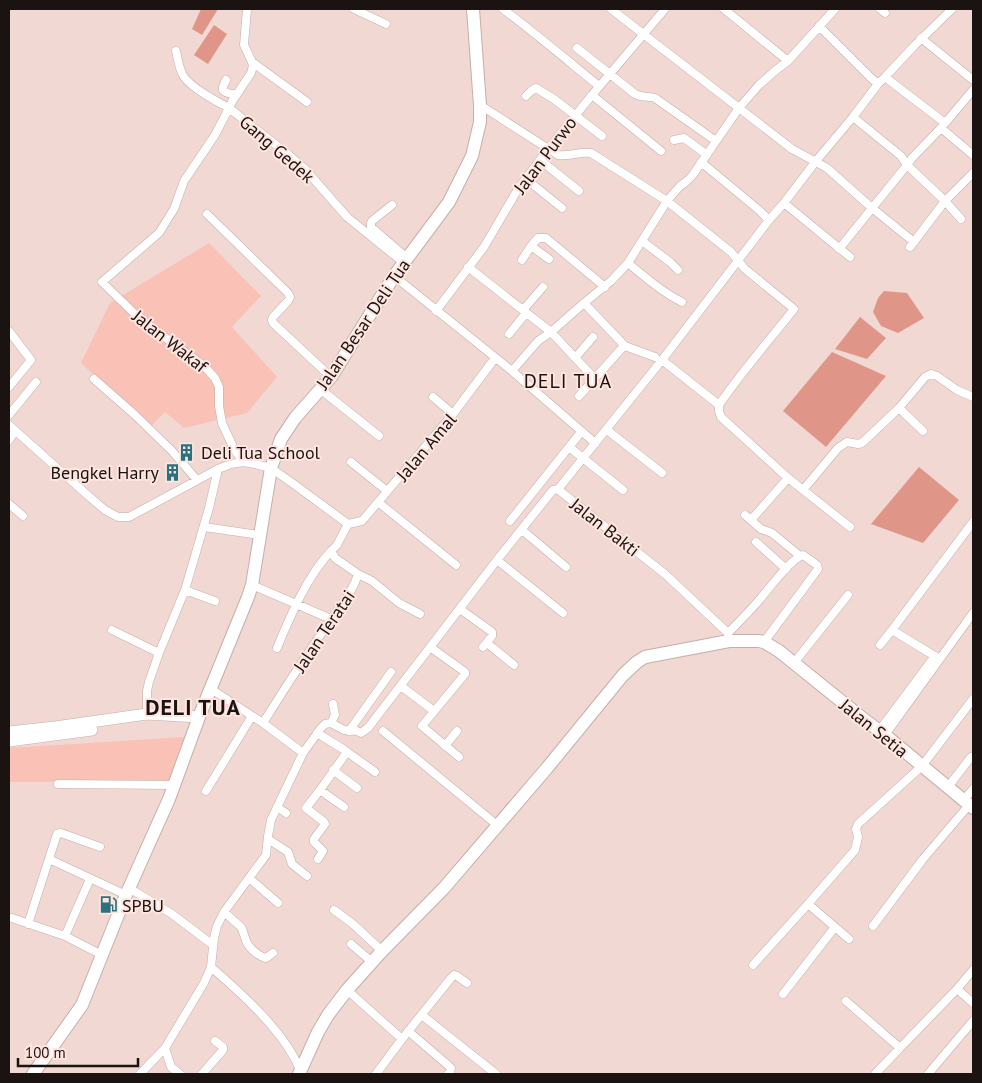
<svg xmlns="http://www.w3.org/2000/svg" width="982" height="1083" font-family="'PT Sans',sans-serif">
	<rect width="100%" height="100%" fill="#f1d8d2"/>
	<path fill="#fac1b6" d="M209 243 261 296 232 327 277 377 247 413 184 428 165 412 149 428 81 363 110 303Z
		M185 737 172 782H9V748Z"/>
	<path fill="#df9688" d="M201 9H218L202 35 192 29Z
		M214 25 227 34 208 64 194 55Z
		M884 291 907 293 924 318 898 333 881 326 873 312 878 298Z
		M860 317 886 338 867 359 835 349Z
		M832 352 886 376 826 447 783 411Z
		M919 467 959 500 923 543 871 524Z"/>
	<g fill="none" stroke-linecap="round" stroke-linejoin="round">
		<defs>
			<path id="street" d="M247 9 244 45 252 62 253 66 251 73 233 100 229 108 290 156 304 168 347 217 404 263
				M354 9 386 24
				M503 9C536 34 567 60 599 86
				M611 9 792 149 827 168 872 208 914 242
				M724 9 788 61
				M880 9 885 13
				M819 26 870 77 878 84
				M921 38 973 80
				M577 48 635 94C642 98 649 96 655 98L716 141
				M176 51C178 60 179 69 184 77 192 88 217 102 229 108L215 135 184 181 174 209 159 233 102 282 140 319 204 366 215 378 219 387V406L222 423 234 449 243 462
				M252 62 307 102
				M885 77 915 45 952 9
				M226 80C219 93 224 92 236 95
				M592 95 661 151
				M526 96 531 91 536 88 554 99 602 136
				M480 105 558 155C569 157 580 151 591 153L667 201 731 252 745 269 794 309C769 341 742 371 719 405
				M853 117 901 156 907 165 945 201 961 219
				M941 128 973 155
				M674 140 684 138 707 155
				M540 160 579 191
				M701 162 760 211 769 220
				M526 179 562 208
				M784 203 816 161 853 117 878 84 885 77 945 123
				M392 205 372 221 371 223V227L407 258
				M207 214 288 293 290 297 288 301 273 317 272 320 273 323 331 377
				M642 241 670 262 678 270
				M531 246 549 259
				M910 247 945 201 973 173
				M839 249 907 165 912 158 941 128 973 90
				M522 260 531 246 538 238H546L605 287
				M628 263C645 277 662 292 682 302
				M468 267 551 332 595 379
				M394 276 512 371 594 442 595 444
				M584 303 625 346
				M523 310 543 287
				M436 311 484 247 518 189 549 148 592 95 665 9
				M9 331 31 360 9 387
				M509 334 526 313
				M575 358 593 337
				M662 360 719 405V411L721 417 788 478 850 527
				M512 371 538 341 551 332 584 303 611 281 628 263 667 201 680 186 687 181 692 176 739 108 759 85 776 70 788 61 835 9
				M94 379 135 415 172 451 197 480
				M320 389 379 436
				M579 396 622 348 625 346 655 357
				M433 397 453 414
				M899 408 923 431
				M9 415 36 382
				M9 425 84 492 105 510 118 517H129L218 469 231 464 243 462 255 464 271 468 295 485 348 524
				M607 430 662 473
				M9 440 15 431
				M569 447 623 490
				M351 462 387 491
				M803 490 838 448 847 442 858 444 862 443 899 408 925 377 931 374 937 376 957 390 973 397
				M378 502 456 565
				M9 504 23 516
				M745 515 761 529 772 533 800 556
				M751 520 788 478
				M510 521 581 432
				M348 524 362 521 453 414 495 358
				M204 527 260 535
				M522 530 566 567
				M756 542 786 569
				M497 560 563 613
				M358 574 372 581 399 603 420 614
				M252 585 331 619
				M185 590 215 601
				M460 609 492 632V636L483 647
				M112 630 159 653
				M892 630 938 658
				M728 633C739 622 750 611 760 599 770 588 790 559 803 555L817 565 818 569 764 642
				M729 641 728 633 665 574 560 491 559 488 662 360 769 220 784 203 850 257
				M487 643 514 665
				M880 645 892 630 973 522
				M430 647 465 672V674L422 726 459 757
				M277 648C290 617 307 576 331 551
				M794 663 848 595
				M401 686 434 711
				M211 689 263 723 303 753
				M147 714V691L149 682 159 653 185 590 209 508 218 469
				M263 723C285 688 307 653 331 620 341 604 353 592 358 574L335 558 331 551 337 545 348 524
				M331 723 335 715 333 704
				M349 731 391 672
				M383 731 497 825
				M879 731 935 656
				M317 733 343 749 375 772
				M885 735 973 613
				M445 746 457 731
				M333 770 357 788
				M58 784 175 785
				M948 787 971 757 973 756
				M320 790 344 807
				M206 791 252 716
				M963 801 973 789
				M277 807 286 813
				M268 839 288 852 292 864 307 876
				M49 859 126 895
				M318 859 323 851 314 842V839L325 824 324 822 306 808 320 790 347 752
				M249 878 278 903
				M129 888 172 914 213 945
				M334 910 353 924 382 951
				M224 912 241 927C244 932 244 937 247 943 250 949 260 957 266 958L273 953
				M12 918 65 936 90 879
				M28 924 57 834 61 833 100 847
				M873 926 923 859 969 805
				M835 927 849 939
				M65 936 102 955
				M351 944 372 962
				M753 965 808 904 855 850 858 837 856 829 858 824 922 766 973 699
				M211 967C241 993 285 1032 300 1070
				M957 989 973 970
				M347 990 402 1039
				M783 994 835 927 808 904
				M846 1001 900 1048 957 989 973 1003
				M422 1015 496 1074
				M408 1031 449 1066 451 1068 450 1072 448 1074
				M165 1048 171 1067 180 1074
				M140 1074 165 1048 204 983 211 967 214 938 217 926 224 912 266 855 268 836 271 820 303 753 321 728 325 724 331 723 344 730 357 731 361 733 368 728 497 560 553 490 559 489
				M202 1074 223 1050V1047L215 1041
				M376 1074 402 1039 451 978 454 975 457 976 467 983
				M875 1074 900 1048
				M928 1074 973 1021"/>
			<path id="secondary" d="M9 732 55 727 147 714 199 717
				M9 741 92 730"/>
			<path id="primary" d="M33 1074 82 1005 126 895 169 799 199 717 248 597 252 585 271 468 281 439 295 418 331 377 394 276 449 202 472 156 480 122V105L473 9
				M299 1074 318 1032 328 1015 347 990 382 951 444 888 547 768 623 675 637 662 645 657 729 641H759L764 642 779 651 861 717 885 735 973 808"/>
		</defs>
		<use href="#street" stroke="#c5aea8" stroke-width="9"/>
		<use href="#secondary" stroke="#c5aea8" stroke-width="12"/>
		<use href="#primary" stroke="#c5aea8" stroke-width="14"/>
		<use href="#street" stroke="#fff" stroke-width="8"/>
		<use href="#secondary" stroke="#fff" stroke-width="11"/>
		<use href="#primary" stroke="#fff" stroke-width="12"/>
	</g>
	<defs>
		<symbol id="building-bare" viewBox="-9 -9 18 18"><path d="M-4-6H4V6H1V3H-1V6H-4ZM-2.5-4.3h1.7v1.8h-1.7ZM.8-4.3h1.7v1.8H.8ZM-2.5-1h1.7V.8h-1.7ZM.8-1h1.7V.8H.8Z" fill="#2a717e" stroke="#fee5df" stroke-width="2.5" paint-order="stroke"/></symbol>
		<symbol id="fuel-bare" viewBox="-9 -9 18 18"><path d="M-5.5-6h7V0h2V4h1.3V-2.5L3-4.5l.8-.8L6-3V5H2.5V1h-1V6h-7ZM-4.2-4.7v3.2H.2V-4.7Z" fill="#2a717e" stroke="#fee5df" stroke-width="2.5" paint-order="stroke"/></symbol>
	</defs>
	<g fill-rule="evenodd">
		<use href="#building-bare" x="174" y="440" width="25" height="25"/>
		<use href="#building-bare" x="160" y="460" width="25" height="25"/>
		<use href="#fuel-bare" x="96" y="892" width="25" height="25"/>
	</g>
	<g text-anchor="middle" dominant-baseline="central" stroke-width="4" stroke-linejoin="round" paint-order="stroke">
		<g font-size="18" fill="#1b1311" stroke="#fee5df">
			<text transform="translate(277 149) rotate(41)">Gang Gedek</text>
			<text transform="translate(545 155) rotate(-53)">Jalan Purwo</text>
			<text transform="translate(363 324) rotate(-56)">Jalan Besar Deli Tua</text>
			<text transform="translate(170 341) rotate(38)">Jalan Wakaf</text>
			<text transform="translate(426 447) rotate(-50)">Jalan Amal</text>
			<text transform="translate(605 527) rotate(38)">Jalan Bakti</text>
			<text transform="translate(324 631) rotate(-56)">Jalan Teratai</text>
			<text transform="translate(874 728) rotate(39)">Jalan Setia</text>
		</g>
		<g font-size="18" fill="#1b1311" stroke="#fee5df" text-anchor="start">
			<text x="201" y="452">Deli Tua School</text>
			<text x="159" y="472" text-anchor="end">Bengkel Harry</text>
			<text x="122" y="905">SPBU</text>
		</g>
		<g font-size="20" letter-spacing="1" fill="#1b1311" stroke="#fee5df">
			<text x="568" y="381">DELI TUA</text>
		</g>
		<g font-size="22" font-weight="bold" letter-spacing="1" fill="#1b1311" stroke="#fee5df">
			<text x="193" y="707">DELI TUA</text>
		</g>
	</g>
	<rect width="982" height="1083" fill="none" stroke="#1b1311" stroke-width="20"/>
	<path d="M18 1058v8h120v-8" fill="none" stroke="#1b1311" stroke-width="2.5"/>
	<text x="25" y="1058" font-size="15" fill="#1b1311" stroke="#fee5df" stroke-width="4" paint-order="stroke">100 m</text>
</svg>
